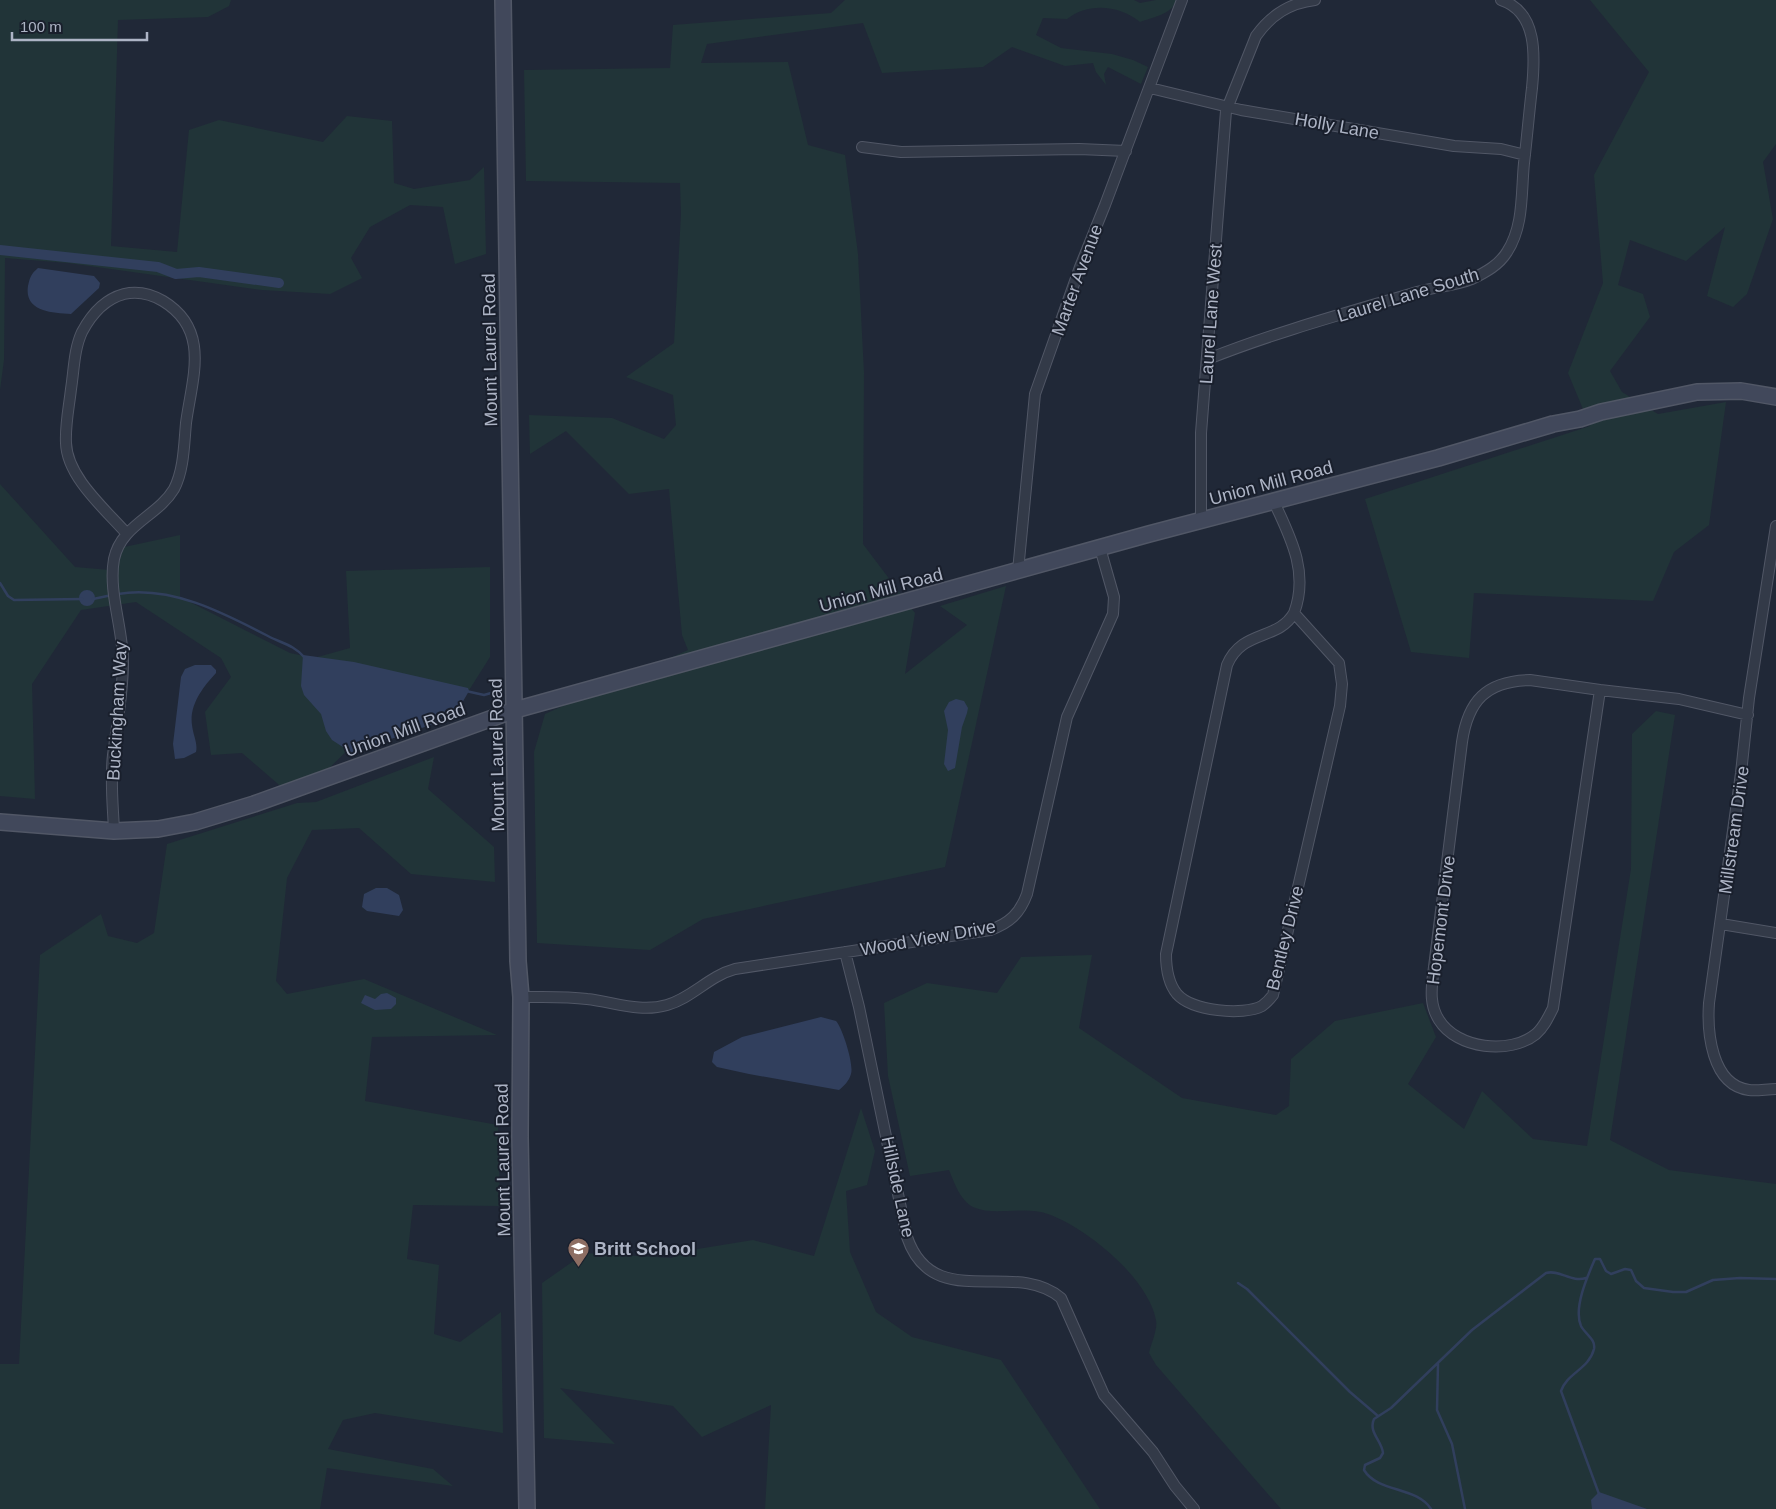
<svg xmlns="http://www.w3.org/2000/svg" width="1776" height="1509" font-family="Helvetica,sans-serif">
	<rect width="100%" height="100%" fill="#202837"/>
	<path fill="#213438" d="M0 0H231L229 6 208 17 118 20 111 246 177 252 189 130 219 120 323 142 347 116 392 121 394 183 414 189 470 180 484 167 486 254 455 264 443 207 410 205 370 227 351 258 362 278 330 294 262 290 68 263 5 258 4 360 0 390Z
		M845 0H1134L1140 3 1156 0H1177C1171 15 1153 17 1140 22 1120 5 1088 2 1067 19L1043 18 1036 35 1061 48 1112 54 1133 60 1148 67 1141 84 1108 67 1104 74 1106 85 1096 72 1093 63 1065 66 1012 47 983 67 882 73 863 23 707 44 701 63 788 62 808 145 845 155 858 254 864 373 863 544 915 613 905 674 967 625 940 606 1006 586 945 867 703 919 650 950 537 943 534 752 545 714 688 650 682 635 669 489 629 494 566 431 530 454 529 415 612 418 664 439 676 425 673 395 626 377 674 343 681 214 680 183 526 181 524 70 670 68 673 25 831 13Z
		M1590 0H1776V144L1763 162 1773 219 1747 294 1733 307 1707 296 1725 227 1686 261 1630 240 1618 285 1643 294 1650 317 1610 371 1622 392 1658 414 1726 402 1709 525 1674 552 1653 601 1474 593 1469 658 1411 652 1365 499 1590 426 1568 373 1603 283 1594 175 1649 72Z
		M0 484 75 567 110 570 115 549 180 535V597L290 653 314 658 350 648 346 571 490 567V657L466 695 360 738 319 778 285 790 242 753 211 755 205 712 231 677 221 658 136 602 81 610 32 684 35 799 0 796Z
		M1656 711 1675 715 1610 1140 1669 1170 1776 1184V1509H1281L1156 1365 1149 1353C1151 1344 1158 1329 1156 1320 1148 1278 1087 1228 1048 1214 1024 1205 995 1217 973 1207 960 1200 954 1182 949 1170L910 1176 888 1076 884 1003 927 983 997 993 1021 957 1092 955 1079 1028 1182 1098 1276 1115 1289 1106 1291 1059 1335 1021 1423 1003 1436 1037 1408 1084 1464 1129 1482 1091 1533 1139 1587 1146 1631 869 1632 734Z
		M434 757 428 789 494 847 495 882 411 874 359 828 312 830 287 878 276 981 287 994 364 979 497 1035 372 1037 365 1101 498 1125 500 1206 413 1205 407 1259 439 1265 434 1334 460 1342 501 1312 503 1433 375 1413 343 1420 328 1449 433 1469 453 1486 327 1468 320 1509H0V1364H19L40 955 101 914 108 936 137 943 154 933 167 844 297 803 316 802Z
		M861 1108 875 1151 867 1185 846 1191 850 1252 876 1312 912 1337 1001 1360 1100 1509H765L771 1405 702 1437 673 1406 560 1388 615 1444 544 1438 542 1283 585 1253 672 1258 679 1252 753 1240 814 1256Z"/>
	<path fill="#313f5d" d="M38 268 94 276 100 283 99 288 71 314C51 313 24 311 28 286 30 277 31 274 38 268Z
		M79 598a8 8 0 1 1 16 0a8 8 0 1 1-16 0Z
		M303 655 354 662 468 688 469 691 462 703 433 724 352 753 332 740 326 731 321 714 304 695 301 686Z
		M195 665H211L216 670V673C203 687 189 705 192 725 193 735 198 743 196 752L184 758 175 759 173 744 181 677 185 669Z
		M956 699 964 701 968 708 967 713 962 727 955 768 948 771 944 764 948 730 944 711 949 702Z
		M376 888H387L399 895 403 910 399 916 367 911 362 907 364 894Z
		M387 993 396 998V1004L391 1009 375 1010 361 1003 365 995 375 999 381 994Z
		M821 1017 836 1021C843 1029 854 1065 851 1074 849 1081 844 1086 839 1090L749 1074 717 1067 712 1062 714 1052 742 1037Z
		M1599 1492 1647 1509H1592L1591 1500Z"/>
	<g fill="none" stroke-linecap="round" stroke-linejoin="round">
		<path stroke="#313f5d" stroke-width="2.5" d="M0 583 8 596 14 600 82 599
			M118 594C170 585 222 612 268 636 281 643 294 645 304 657
			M93 599 112 595
			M466 691 484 695 491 693
			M1238 1283 1247 1289 1350 1392 1378 1416
			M1438 1364 1437 1410 1452 1444 1465 1509
			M1599 1494 1561 1391C1567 1373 1589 1369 1594 1349 1596 1339 1585 1334 1581 1326 1573 1308 1588 1275 1595 1259H1600L1606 1271 1611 1274 1625 1269 1631 1270 1636 1281 1644 1288 1673 1292H1686L1713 1280 1740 1278 1776 1279
			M1431 1509C1416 1486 1378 1493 1364 1470L1365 1465 1380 1458 1383 1453C1382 1441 1368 1432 1374 1419L1391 1408 1472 1330 1546 1273C1559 1269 1572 1283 1586 1278"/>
		<path stroke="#313f5d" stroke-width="10" d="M0 250 158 267 176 274 199 272 279 283"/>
		<defs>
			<path id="street" d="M1150 88 1241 110 1454 146 1501 149 1525 155
				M862 147 901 152 1079 149 1126 151
				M1208 359C1276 332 1346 313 1417 292 1434 287 1455 286 1472 279 1486 272 1499 265 1507 252 1524 226 1521 193 1524 163 1527 138 1529 113 1532 88 1535 57 1538 12 1501 0
				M1274 502C1291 538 1309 573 1294 613
				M1201 522V433L1226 111 1256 36C1271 15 1289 3 1315 0
				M1776 526 1749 698 1741 773 1709 1003C1707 1031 1711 1085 1749 1090 1757 1091 1767 1089 1776 1089
				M1018 571 1035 394 1080 267 1105 205 1182 0
				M1294 613 1339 663 1342 684 1340 706 1273 995C1270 999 1266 1003 1262 1006 1243 1016 1192 1011 1177 994 1168 983 1166 967 1166 954L1227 665C1242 629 1278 641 1294 613Z
				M1530 680 1600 690 1553 1008C1548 1018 1544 1027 1536 1034 1510 1055 1457 1049 1439 1020 1430 1006 1431 991 1433 975L1462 742C1468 701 1486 681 1530 680Z
				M1600 690 1679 699 1748 715
				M114 831C113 806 110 780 113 755 117 724 123 693 123 662 123 628 108 592 114 559 121 525 158 516 174 489 184 470 184 444 186 423 192 378 211 330 163 301 151 294 137 291 124 294 105 299 91 315 82 332 74 349 74 370 71 389 69 407 65 425 66 443 67 477 105 509 127 534
				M1721 924 1776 933
				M845 952 859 1007 907 1237C933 1314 1014 1258 1061 1298L1104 1395 1153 1452 1175 1486 1194 1509
				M521 997C543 997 565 996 587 999 614 1002 640 1013 667 1005 692 998 709 976 735 969L990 930C1010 923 1020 913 1027 894L1067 717 1113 614 1114 597 1100 548"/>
			<path id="secondary" d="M503 0 518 961 521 997 520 1137 527 1509
				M0 822 114 831 158 829 195 822 254 804 515 710 1149 534 1438 458 1553 424 1580 419 1601 412 1697 392 1741 391 1776 397"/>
		</defs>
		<use href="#street" stroke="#515766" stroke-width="12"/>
		<use href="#secondary" stroke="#515766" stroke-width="18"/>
		<use href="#street" stroke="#333a48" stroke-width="10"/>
		<use href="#secondary" stroke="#41485b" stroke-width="15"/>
	</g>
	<defs>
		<symbol id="school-pin" viewBox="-11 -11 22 30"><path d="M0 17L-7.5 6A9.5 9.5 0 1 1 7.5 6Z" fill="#8d6e63" stroke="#191f2c"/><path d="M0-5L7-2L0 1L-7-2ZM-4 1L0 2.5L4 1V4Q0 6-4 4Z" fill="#fff"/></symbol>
	</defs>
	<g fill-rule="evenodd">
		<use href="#school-pin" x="566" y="1236" width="25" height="34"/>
	</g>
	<g text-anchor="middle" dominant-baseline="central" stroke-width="4" stroke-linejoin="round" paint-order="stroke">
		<g font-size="18" fill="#adb4c5" stroke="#191f2c">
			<text transform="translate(1337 126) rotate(10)">Holly Lane</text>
			<text transform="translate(1077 280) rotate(-70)">Marter Avenue</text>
			<text transform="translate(1408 295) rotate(-17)">Laurel Lane South</text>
			<text transform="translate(1211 314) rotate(-86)">Laurel Lane West</text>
			<text transform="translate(490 350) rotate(-91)">Mount Laurel Road</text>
			<text transform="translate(1271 483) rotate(-15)">Union Mill Road</text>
			<text transform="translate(881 590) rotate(-15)">Union Mill Road</text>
			<text transform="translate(117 711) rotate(-87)">Buckingham Way</text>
			<text transform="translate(405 730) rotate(-20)">Union Mill Road</text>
			<text transform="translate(497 755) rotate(-91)">Mount Laurel Road</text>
			<text transform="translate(1734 830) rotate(-82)">Millstream Drive</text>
			<text transform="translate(1441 920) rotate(-83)">Hopemont Drive</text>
			<text transform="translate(928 938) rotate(-10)">Wood View Drive</text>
			<text transform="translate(1285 938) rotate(-76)">Bentley Drive</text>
			<text transform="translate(503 1160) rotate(-91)">Mount Laurel Road</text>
			<text transform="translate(898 1187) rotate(78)">Hillside Lane</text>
		</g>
		<g font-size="18" font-weight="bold" fill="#adb4c5" stroke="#191f2c" text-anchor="start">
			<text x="594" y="1249">Britt School</text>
		</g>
	</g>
	<path d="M12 32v8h135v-8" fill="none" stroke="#adb4c5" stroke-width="2.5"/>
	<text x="20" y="32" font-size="15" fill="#adb4c5" stroke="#191f2c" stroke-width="4" paint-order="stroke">100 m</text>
</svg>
